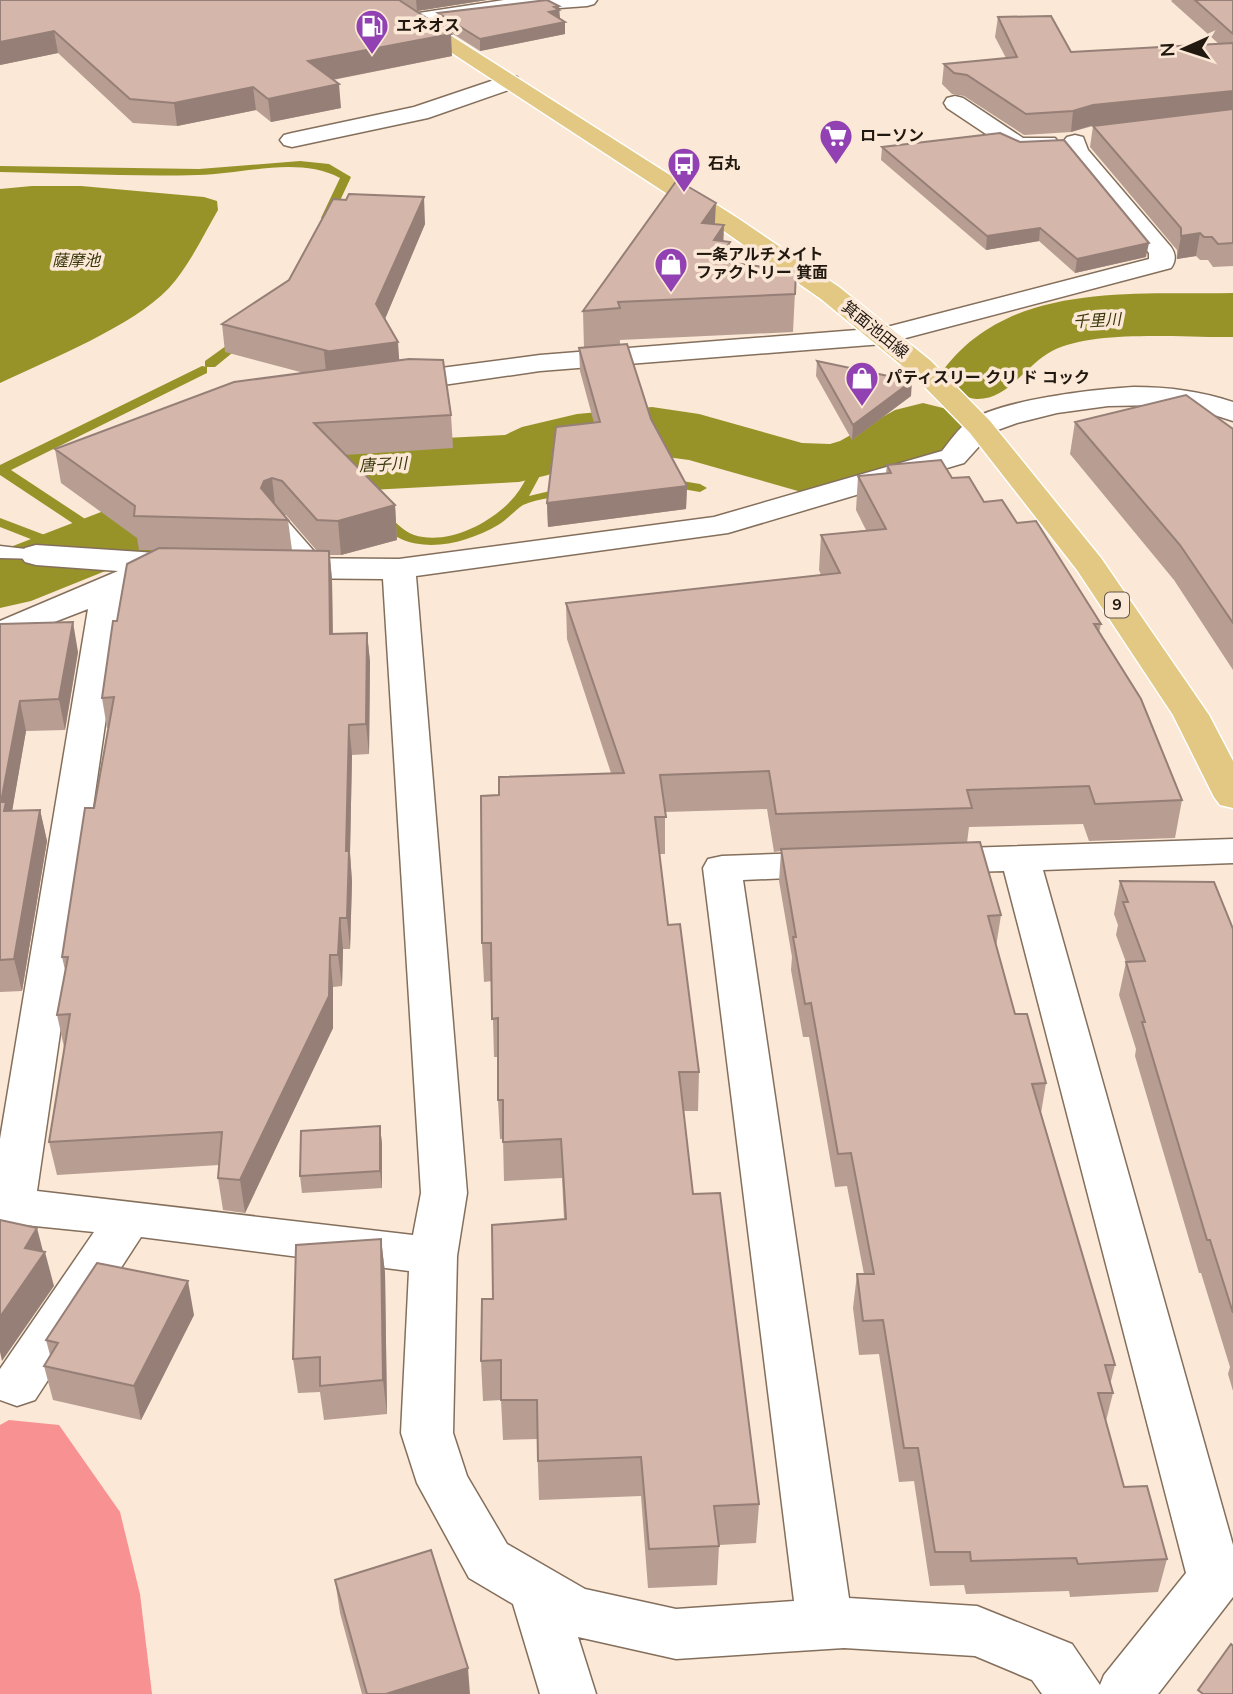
<svg xmlns="http://www.w3.org/2000/svg" width="1233" height="1694" font-family="'Nunito Sans','Noto Sans JP',sans-serif">
	<rect width="100%" height="100%" fill="#fbe8d6"/>
	<path fill="#f89292" d="M9 1420 59 1425 120 1512 140 1594 152 1694H0V1425Z"/>
	<path fill="#979329" d="M32 186H81L204 197 217 201 218 210C203 236 189 266 169 288 132 327 50 359 0 383V189Z"/>
	<g fill="none" stroke-linecap="round" stroke-linejoin="round">
		<path fill="#979329" fill-rule="evenodd" d="M300 161 329 164 351 177 331 220 321 218 340 178C298 156 244 174 198 175 132 177 66 173 0 172V166L199 169Z
			M244 333 250 337 248 340 215 367H205V361Z
			M202 366 207 367V373L11 470 111 536 113 539 111 542H101L0 475V465Z
			M550 440 557 444 529 496 571 486 578 490 576 493C560 497 538 498 523 505 515 510 507 520 498 525 460 547 406 558 376 519L383 515C395 518 401 531 414 535 448 546 494 522 515 496 527 481 534 461 543 444Z
			M664 478 700 484 707 488 700 492 659 485V479Z
			M0 518 79 548 81 551 74 555 69 554 0 527Z"/>
		<path fill="#979329" fill-rule="evenodd" d="M1233 293V337C1184 338 1094 329 1052 351 1025 365 1009 400 976 399 968 398 958 394 950 392L939 376C1005 280 1131 295 1233 293Z
			M923 403 951 410 962 427 951 444 898 475 830 492 798 491 689 460 652 455 577 462 548 475 519 482 296 494 31 601 0 608V551L254 453 283 446 505 435 522 427 577 414 652 407 699 414 802 443 830 444 840 441 895 410Z"/>
		<defs>
			<path id="lane" d="M277 515 284 517 326 565 329 569 326 573H312L270 525 267 521 270 517Z
				M0 546 43 551 46 555 43 559 0 558Z"/>
			<path id="street" d="M504 0H597L594 4 587 6 505 12 412 26 405 24 402 20 405 16 412 14Z
				M509 75 517 77 520 82 517 87 428 118 292 147 284 145 280 140 284 135 292 133 414 107Z
				M955 96 963 98 1023 138H1055L1059 143 1055 148 1018 152 1010 150 947 108 944 103 947 98Z
				M1075 135 1083 137 1088 150 1171 247C1176 254 1176 261 1171 268L883 344 540 371 395 392 385 389 381 383 385 377 395 374 540 355 883 328 1149 259V253L1064 151 1063 142 1067 137Z
				M1134 387C1168 387 1200 391 1233 402V421L1202 411 1159 405 1108 406 1057 413 1017 423 992 432 964 463 728 533 416 576 467 1193 457 1256 453 1433 467 1476 507 1544 585 1589 676 1609 794 1601 703 868 708 859 722 856 832 852 846 855 851 864 846 873 832 876 743 880 849 1598 977 1606 1072 1644 1100 1685 1104 1675 1186 1573 1004 871 934 873 920 870 915 861 920 852 934 849 1233 839V863L1043 870 1233 1545V1597L1158 1694H1042L1032 1680 975 1656 844 1648 676 1659 578 1637 596 1694H540L513 1604 469 1578 417 1483 401 1433 409 1271 141 1237 35 1400 17 1406 0 1400V1369L94 1232 15 1224 0 1229V1139L88 609 0 643V621L118 571 36 565 25 562 20 555 25 548 36 545 172 554 183 557 188 564 183 571 163 574 124 594 37 1191 413 1235 421 1193 383 579 278 578 267 575 262 568 267 561 278 558 399 559 714 517 942 451C950 441 958 429 968 422 999 400 1095 389 1134 387Z"/>
			<path id="primary" d="M371 0H395L739 219 839 287 931 361 990 421 1101 558 1209 715 1233 761V808L1220 805 1214 797 1173 715 1077 570 970 433 911 373 821 299 721 229Z"/>
		</defs>
		<use href="#lane" stroke="#846f5c" stroke-width="3"/>
		<use href="#street" stroke="#846f5c" stroke-width="3"/>
		<use href="#primary" stroke="#fff" stroke-width="3"/>
		<use href="#lane" fill="#fff" fill-rule="evenodd"/>
		<use href="#street" fill="#fff" fill-rule="evenodd"/>
		<use href="#primary" fill="#e3c883" fill-rule="evenodd"/>
	</g>
	<path fill="#b79d92" fill-rule="evenodd" d="M0 0 452 56 333 80 341 108 271 122 256 110 177 126 133 123 58 53 0 65Z
		M400 0H487L417 11Z
		M1172 0H1233V266L1213 267 1208 260H1200L1196 256 1177 259V250L1090 147 1093 126 1071 132 1024 135 964 96 952 94 942 84 944 64 1006 58 995 37 998 17 1071 52 1219 44 1171 1Z
		M559 6V18L565 34 480 51 439 25 438 13Z
		M882 147 1146 257 1075 273 1039 241 986 250 881 160Z
		M425 224 385 319 399 361 451 415 453 448 345 455 395 505 397 540 341 555H330L332 580 333 634 367 633 370 662 369 754 352 755 350 853 352 882 350 949H343L342 986 333 987V1028L245 1213 223 1210 218 1178 219 1165 57 1175 49 1142 65 1047H64L57 1015 65 970 62 957 94 808 109 728H107L102 698 154 550H139L137 538 61 483 55 449 304 373 225 352 222 324ZM284 515H286L317 551 292 550 288 520Z
		M715 224 723 241 730 242 729 262 796 271 793 332 620 340V345L651 419 687 486 686 509 548 527 547 503 594 423 580 371 579 348H584L583 311Z
		M817 361 911 396 852 440 816 376Z
		M1075 422 1233 429V670L1174 580 1070 454Z
		M887 465 952 478 984 502 1017 523 1101 624 1099 633 1182 800 1175 838 1089 841 1083 824 969 827 967 843 1001 915 996 947 1015 1014 1046 1083 1041 1113 1115 1365 1110 1385 1113 1393 1106 1421 1124 1487 1167 1559 1158 1592 1070 1597 1069 1591 966 1594 964 1585 930 1586 914 1481 899 1482 879 1354 859 1355 853 1308 857 1274H864L847 1186 835 1187 809 1037H803L791 970 792 957 779 881 781 851 774 852 767 809 665 812V854H659L668 925 699 1072 698 1111H683L693 1194 759 1504 756 1543 719 1545 717 1585 648 1588 641 1496 539 1500 537 1439 503 1440 501 1400 483 1401 481 1361 493 1299 564 1219 562 1178 504 1181 503 1139H500L498 1100V1057H494L492 981 484 982 482 943 499 795 611 773 567 639 566 603 821 575 819 570 821 535 866 530 856 510 858 476 886 473Z
		M0 624 78 652 65 730 26 731 12 811 40 810 47 841 22 991 0 992Z
		M1120 881 1233 929V1391L1228 1374 1230 1367 1201 1273H1199L1135 1056 1136 1049 1119 995 1126 962 1116 935 1118 925 1114 914Z
		M380 1126 382 1144V1188L302 1193 300 1176Z
		M381 1239 385 1273 387 1414 324 1420 320 1392 298 1393 293 1359Z
		M194 1315 141 1420 53 1400 44 1366 50 1355 46 1340Z
		M335 1580 470 1694H362L340 1613Z"/>
	<path fill="#957f77" d="M416 0H487L417 11Z
		M559 6 560 18 559 21 549 12 554 7Z
		M565 22V34L480 51V39Z
		M54 31 58 53 0 65V42Z
		M451 34 452 56 310 84 308 61Z
		M339 84 341 108 271 122 268 99Z
		M253 87 256 110 177 126 174 103Z
		M1233 91V111L1090 126 1071 132 1073 111 1093 105Z
		M424 197 425 224 379 333 376 304Z
		M716 203 714 239 702 223Z
		M724 225 723 253 730 242 729 279 717 298 714 240Z
		M1040 228 1039 241 986 250 987 236Z
		M1200 233 1196 256 1177 259 1181 236Z
		M1149 243 1146 257 1075 273 1077 259Z
		M398 342 400 371 327 381 324 352Z
		M912 381 911 396 852 440 853 425Z
		M272 478 276 512 261 488 264 481Z
		M687 486 686 509 548 527 547 503Z
		M395 505 397 540 341 555 338 521Z
		M329 551 332 580 333 664 330 634Z
		M73 622 78 652 65 730 59 699Z
		M367 633 370 662 369 754 366 724Z
		M20 701 26 731 10 823 13 834 1 802Z
		M349 725 352 755 350 853 352 882 350 949 347 918 346 851Z
		M40 810 47 841 22 991 14 959Z
		M340 918 343 949 342 986 338 955Z
		M330 955 333 987V1028L245 1213 240 1180Z
		M380 1126 382 1144V1188L380 1171Z
		M37 1228 44 1255 45 1252 54 1286 2 1361 0 1352V1317L25 1248Z
		M381 1239 385 1273 387 1414 383 1380Z
		M188 1281 194 1315 141 1420 134 1386Z
		M468 1668 470 1694H386Z"/>
	<path fill="#d5b6aa" stroke="#957f77" stroke-width="2" d="M0 0H399L451 34 308 61 339 84 268 99 253 87 174 103 130 99 54 31 0 42Z
		M547 0 559 6 554 7 559 10 549 12 565 22 480 39 438 13Z
		M1195 0H1233V34Z
		M1051 16 1071 52 1233 43V91L1093 105 1073 111 1026 114 967 75 954 73 944 64 1017 57 998 17Z
		M1233 109V243L1218 244 1212 237H1204L1200 233 1181 236V228L1093 126Z
		M1000 133 1020 142 1064 140 1149 243 1077 259 1040 228 987 236 882 147Z
		M677 180 716 203 702 223 724 225 714 240 730 242 718 261 796 271 795 294 618 302 620 308 583 311Z
		M349 194 424 197 376 304 398 342 324 352 328 351 222 324 289 280 333 199 346 200Z
		M627 344 651 419 687 486 547 503 556 427 600 422 579 348Z
		M409 359 443 360 451 415 314 423 395 505 338 521 317 520 282 481 272 478 264 481 261 488 288 520 134 516 135 506 55 449 234 382Z
		M817 361 912 381 853 425Z
		M1186 395 1233 429V623L1180 545 1075 422Z
		M941 460 952 478 969 477 984 502 1002 500 1017 523 1036 521 1101 624H1094L1141 699 1182 800 1095 804 1089 786 967 790 972 808 776 814 769 771 660 775 666 817H655L668 925 680 924 699 1072H679L693 1194 720 1193 759 1504 714 1506 719 1546 649 1549 641 1457 538 1461 537 1400H501V1360L481 1361 482 1299H493L492 1225 566 1219 561 1139 503 1142V1100H498V1018L492 1019 491 943H482L481 796 499 795V777L624 773 566 603 840 573 821 535 886 529 858 476 891 473 887 465Z
		M159 548 329 551 330 634 367 633 366 724 349 725 346 851H349L347 918H340L338 955H330L329 996 240 1180 218 1178 222 1132 49 1142 70 1014 57 1015 68 957H62L85 808H94L114 697 102 698 113 621H117L127 564Z
		M73 622 59 699 20 701 1 802H6L4 811 40 810 14 959 0 960V624Z
		M980 842 1001 915 988 916 1015 1014H1027L1046 1083 1032 1084 1115 1365H1105L1113 1393H1098L1124 1487 1147 1486 1167 1559 1078 1564 1076 1558 971 1561 970 1552H935L918 1448H904L883 1320 863 1321 857 1274H874L851 1153 838 1154 811 1003 805 1004 793 937H796L781 849Z
		M1120 881 1214 882 1233 929V1313L1210 1240H1207L1142 1022H1145L1126 962 1145 961 1123 902H1128Z
		M380 1126V1171L300 1176 301 1131Z
		M0 1220 37 1228 25 1248 45 1252 0 1317Z
		M381 1239 383 1380 320 1386V1357L293 1359 296 1245Z
		M97 1263 188 1281 134 1386 44 1366 58 1343 46 1340Z
		M431 1550 468 1668 386 1694H367L335 1580Z
		M1231 1644 1233 1646V1694H1203L1198 1690Z"/>
	<defs>
		<symbol id="fuel-pin" viewBox="-11 -11 22 30"><path d="M0 17L-7.5 6A9.5 9.5 0 1 1 7.5 6Z" fill="#9141b1" stroke="#fbe8d6"/><path d="M-5.5-6h7V0h2V4h1.3V-2.5L3-4.5l.8-.8L6-3V5H2.5V1h-1V6h-7ZM-4.2-4.7v3.2H.2V-4.7Z" fill="#fff"/></symbol>
		<symbol id="supermarket-pin" viewBox="-11 -11 22 30"><path d="M0 17L-7.5 6A9.5 9.5 0 1 1 7.5 6Z" fill="#9141b1" stroke="#fbe8d6"/><path d="M-6-5.5h2.5l.6 2H6L4.5 2H-2.5L-4.4-4H-6ZM-1.5 3.2a1.3 1.3 0 1 0 .1 0ZM3 3.2a1.3 1.3 0 1 0 .1 0Z" fill="#fff"/></symbol>
		<symbol id="bus-pin" viewBox="-11 -11 22 30"><path d="M0 17L-7.5 6A9.5 9.5 0 1 1 7.5 6Z" fill="#9141b1" stroke="#fbe8d6"/><path d="M-5-6H5V4H4V6H2V4H-2V6H-4V4H-5ZM-3.5-4V0h7V-4ZM-3.5 1.2v1.5H-2V1.2ZM2 1.2v1.5H3.5V1.2Z" fill="#fff"/></symbol>
		<symbol id="shop-pin" viewBox="-11 -11 22 30"><path d="M0 17L-7.5 6A9.5 9.5 0 1 1 7.5 6Z" fill="#9141b1" stroke="#fbe8d6"/><path d="M-5-2.5h2.3a2.7 3.5 0 0 1 5.4 0H5L5.5 6h-11ZM-1.5-2.5h3a1.5 2.3 0 0 0-3 0Z" fill="#fff"/></symbol>
	</defs>
	<g fill-rule="evenodd">
		<use href="#fuel-pin" x="353" y="7" width="38" height="52"/>
		<use href="#supermarket-pin" x="817" y="117" width="38" height="52"/>
		<use href="#bus-pin" x="665" y="145" width="38" height="52"/>
		<use href="#shop-pin" x="652" y="245" width="38" height="52"/>
		<use href="#shop-pin" x="843" y="359" width="38" height="52"/>
	</g>
	<g text-anchor="middle" dominant-baseline="central" stroke-width="7" stroke-linejoin="round" paint-order="stroke">
		<g font-size="16" font-weight="bold" fill="#211810" stroke="#fbe8d6" text-anchor="start">
			<text x="396" y="26">エネオス</text>
			<text x="860" y="136">ローソン</text>
			<text x="708" y="164">石丸</text>
			<text x="696" y="255">一条アルチメイト<tspan x="696" dy="18">ファクトリー 箕面</tspan></text>
			<text x="886" y="378">パティスリー クリ ド コック</text>
		</g>
		<g font-size="16" font-style="italic" fill="#38370b" stroke="#fbe8d6">
			<text x="76" y="261">薩摩池</text>
			<text transform="translate(1097 321) rotate(-3)">千里川</text>
			<text transform="translate(383 465) rotate(-3)">唐子川</text>
		</g>
		<g font-size="16" fill="#211810" stroke="#fbe8d6">
			<text transform="translate(875 330) rotate(39)">箕面池田線</text>
		</g>
		<rect fill="#fbe8d6" stroke="#62564b" stroke-width="2" x="1105" y="592.5" width="24" height="25" rx="5"/>
		<g font-size="16" font-weight="bold" fill="#211810">
			<text x="1117" y="605">9</text>
		</g>
	</g>
	<g transform="translate(1184 49) rotate(267)" stroke="#fbe8d6" stroke-width="5" paint-order="stroke">
	<path d="M0-5L12 26L0 18L-12 26Z" fill="#211810"/>
	<text y="-10" font-size="19" font-weight="bold" text-anchor="middle" fill="#211810">N</text>
	</g>
</svg>
